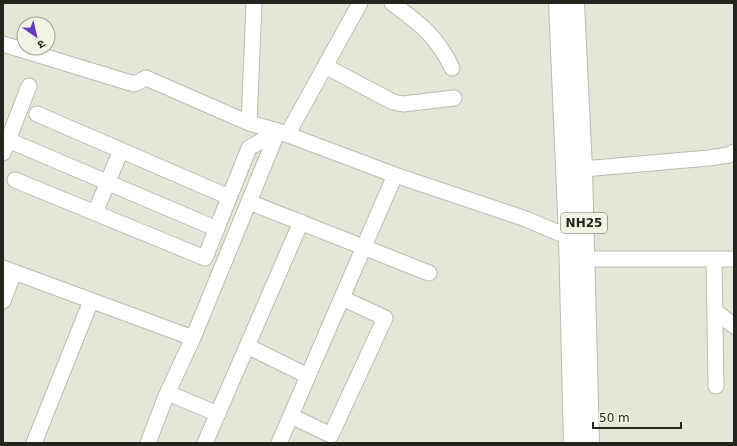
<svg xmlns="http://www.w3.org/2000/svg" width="737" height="446" font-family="'DejaVu Sans','Noto Sans Devanagari',sans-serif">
	<rect width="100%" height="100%" fill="#e5e5d8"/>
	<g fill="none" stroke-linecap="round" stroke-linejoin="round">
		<defs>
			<path id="minor" d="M392 3C420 24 436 35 452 68
				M3 44 134 84 146 78 249 123 278 131
				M325 66 393 102 403 104 454 98
				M37 114 229 197
				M249 123 254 3
				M287 135 360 3
				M8 140 217 229
				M3 153 29 86
				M583 169 709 158 729 155 734 152
				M15 180 205 258 249 148 278 131
				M249 202 429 273
				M95 213 121 150
				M575 259H734
				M714 259 716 386
				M3 268 193 338
				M3 301 14 272
				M715 311 734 326
				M247 346 308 376
				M168 393 218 414
				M291 416 331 435 385 318 342 298
				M34 443 91 301
				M148 443 166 396 193 338 278 131 395 175 526 219 568 237
				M205 443 301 222
				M279 443 395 175"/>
			<path id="major" d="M558 3 568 237 573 443
				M575 3 583 169 590 443"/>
		</defs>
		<use href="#minor" stroke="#bbbbae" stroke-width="17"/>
		<use href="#major" stroke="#bbbbae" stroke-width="20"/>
		<use href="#minor" stroke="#fff" stroke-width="15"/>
		<use href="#major" stroke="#fff" stroke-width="18"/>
	</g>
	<g text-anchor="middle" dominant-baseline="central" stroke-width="3" stroke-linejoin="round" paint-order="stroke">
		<rect fill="#f2f2e5" stroke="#62625b" stroke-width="1" x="561" y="213" width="46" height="20" rx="3"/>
		<g font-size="12" font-weight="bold" fill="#252520">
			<text x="584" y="223">NH25</text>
		</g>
	</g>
	<rect width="737" height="446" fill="none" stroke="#252520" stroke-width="8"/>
	<g transform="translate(36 36) rotate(146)"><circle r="19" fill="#f2f2e5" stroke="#a0a096"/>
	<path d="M0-3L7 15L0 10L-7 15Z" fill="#643eb6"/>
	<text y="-6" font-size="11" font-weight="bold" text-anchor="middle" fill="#252520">उ</text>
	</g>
	<path d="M593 422v6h88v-6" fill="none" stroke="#252520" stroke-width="2"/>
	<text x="599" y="422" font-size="12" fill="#252520" stroke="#f2f2e5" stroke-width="3" paint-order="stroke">50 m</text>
</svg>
